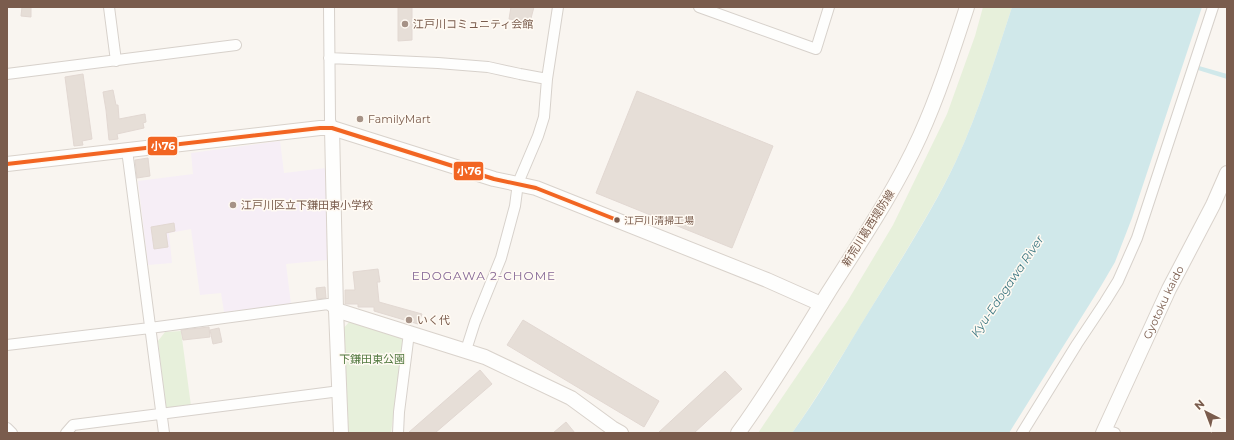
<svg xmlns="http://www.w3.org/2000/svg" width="1234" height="440" font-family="Montserrat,'Noto Sans JP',sans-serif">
	<rect width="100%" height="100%" fill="#f9f5f0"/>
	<path fill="#f6eef6" d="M280 141 284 173 326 168 327 260 286 264 291 304 224 312 221 293 200 295 191 229 169 233 172 263 148 265 138 181 193 174 191 153Z"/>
	<path fill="#e7f0db" d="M983 7H1012C995 59 979 111 956 161 929 217 894 270 862 323 839 360 817 398 792 433H758L847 302 893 225 947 114 975 36Z
		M350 321 404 338 391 433H347L342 330Z
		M181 331 191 406 169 409 166 407 158 341 165 332Z"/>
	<path fill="#d0e8ea" d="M1012 7H1202L1132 218 1115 262 1101 286 1009 433H792C817 399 838 362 860 326 893 272 929 218 956 161 979 111 995 59 1012 7Z
		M1199 66 1227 74V79L1198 70Z"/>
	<path fill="#e6ded7" stroke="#e2d8d2" d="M22 7H31V17L21 16Z
		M398 7H412V40L398 41Z
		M511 7H534L530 22 509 19Z
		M83 74 92 139 82 141 83 145 74 146 65 77Z
		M113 90 116 105H118L119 119 145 114 146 122 143 123 144 128 117 134 118 139 109 140 106 110 103 92Z
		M637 91 773 146 732 248 596 193Z
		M148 158 150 176 137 178 135 160Z
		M174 223 175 231 166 233 168 247 154 249 151 227Z
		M378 269 380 282H377L379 302 422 314 418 324 374 311V307H358V304H345V290H355L353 272Z
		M325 287 326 298 317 299 316 288Z
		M523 320 659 401 644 427 507 345Z
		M209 327 210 337 183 340 181 330Z
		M219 328 222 342 213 344 210 330Z
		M480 370 492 384 435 433H408Z
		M725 371 742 389 694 433H658Z
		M566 422 575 433H553Z"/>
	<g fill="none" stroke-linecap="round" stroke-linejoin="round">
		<defs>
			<path id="street" d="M109 7 116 61
				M329 7 330 120 332 128
				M699 7 816 49 829 7
				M329 58 438 63 488 67 520 74 547 79
				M7 74 236 45
				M127 150 164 433
				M7 345 150 328 328 304 336 310
				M466 350 475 322 501 258 515 206 518 183 538 136 544 117 547 79 558 7
				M7 428 12 433
				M1105 430 1115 433
				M66 433 73 425 340 391
				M398 433 399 412 409 333
				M1022 433 1077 344 1105 302 1118 281 1137 238 1213 7"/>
			<g id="secondary">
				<path d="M332 128 336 310 341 433"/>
				<path d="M7 164 320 128H332L494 179 536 188 767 280 821 304"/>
				<path d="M336 310 485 357 571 398 612 428 621 433"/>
				<path d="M738 433C771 388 799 340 828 293 861 241 895 191 920 136 939 94 953 50 967 7"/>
				<path id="s1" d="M1103 433 1169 289 1213 205 1227 173"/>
			</g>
		</defs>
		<use href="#street" stroke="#d7d1cb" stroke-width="12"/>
		<use href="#secondary" stroke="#d9d2cb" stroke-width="16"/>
		<use href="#street" stroke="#fefefd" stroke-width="10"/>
		<use href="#secondary" stroke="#fefefd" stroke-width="14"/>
		<defs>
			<path id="bus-1" d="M7 164 320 128H332L494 179 536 188 617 220"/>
		</defs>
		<use href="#bus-1" stroke="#fffaf3" stroke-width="7"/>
		<use href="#bus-1" stroke="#f26522" stroke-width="4"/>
	</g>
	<g fill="#a69286" stroke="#fffaf3" stroke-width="1.5">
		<circle cx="405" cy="24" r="4"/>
		<circle cx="360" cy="119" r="4"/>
		<circle cx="233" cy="205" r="4"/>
		<circle cx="409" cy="320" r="4"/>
	</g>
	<circle fill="#7a5c4d" stroke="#fffaf3" stroke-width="1.5" cx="617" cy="220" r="3.5"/>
	<g text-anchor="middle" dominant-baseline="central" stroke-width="3" stroke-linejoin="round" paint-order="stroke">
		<g font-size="10" fill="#7a5c4d" stroke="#fffaf3" text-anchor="start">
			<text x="624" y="220">江戸川清掃工場</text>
		</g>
		<g font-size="11" fill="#7a5c4d" stroke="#fffaf3" text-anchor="start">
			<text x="413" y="24">江戸川コミュニティ会館</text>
			<text x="368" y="119">FamilyMart</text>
			<text x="241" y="205">江戸川区立下鎌田東小学校</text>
			<text x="417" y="320">いく代</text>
		</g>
		<g font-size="11" fill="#7a5c4d" stroke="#fffaf3">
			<text transform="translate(868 228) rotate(-58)">新荒川葛西堤防線</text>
			<text stroke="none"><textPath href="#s1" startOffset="144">Gyotoku kaido</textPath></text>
		</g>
		<g font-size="11" fill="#537a41" stroke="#fffaf3">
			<text x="372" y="359">下鎌田東公園</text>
		</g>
		<g font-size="12" letter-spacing="1" fill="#846695" stroke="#fffaf3">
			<text x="484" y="275">EDOGAWA 2-CHOME</text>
		</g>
		<g font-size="12" font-style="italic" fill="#437c86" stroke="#fffaf3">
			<text transform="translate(1007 286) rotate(-56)">Kyu-Edogawa River</text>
		</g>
	</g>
	<g stroke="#fffaf3" stroke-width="1.5">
		<rect x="147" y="136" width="31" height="20" rx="4" fill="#f26522"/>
		<rect x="453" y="161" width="31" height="20" rx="4" fill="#f26522"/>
	</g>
	<g font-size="11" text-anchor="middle" font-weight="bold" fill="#fff">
		<text x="163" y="150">小76</text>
		<text x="469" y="175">小76</text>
	</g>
	<rect width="1234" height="440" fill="none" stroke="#7a5c4d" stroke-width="16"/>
	<g transform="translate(1206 412) rotate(318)" stroke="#fffaf3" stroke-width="3" paint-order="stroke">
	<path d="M0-3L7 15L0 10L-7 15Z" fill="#7a5c4d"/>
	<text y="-6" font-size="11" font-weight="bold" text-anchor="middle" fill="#7a5c4d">N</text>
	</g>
</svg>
